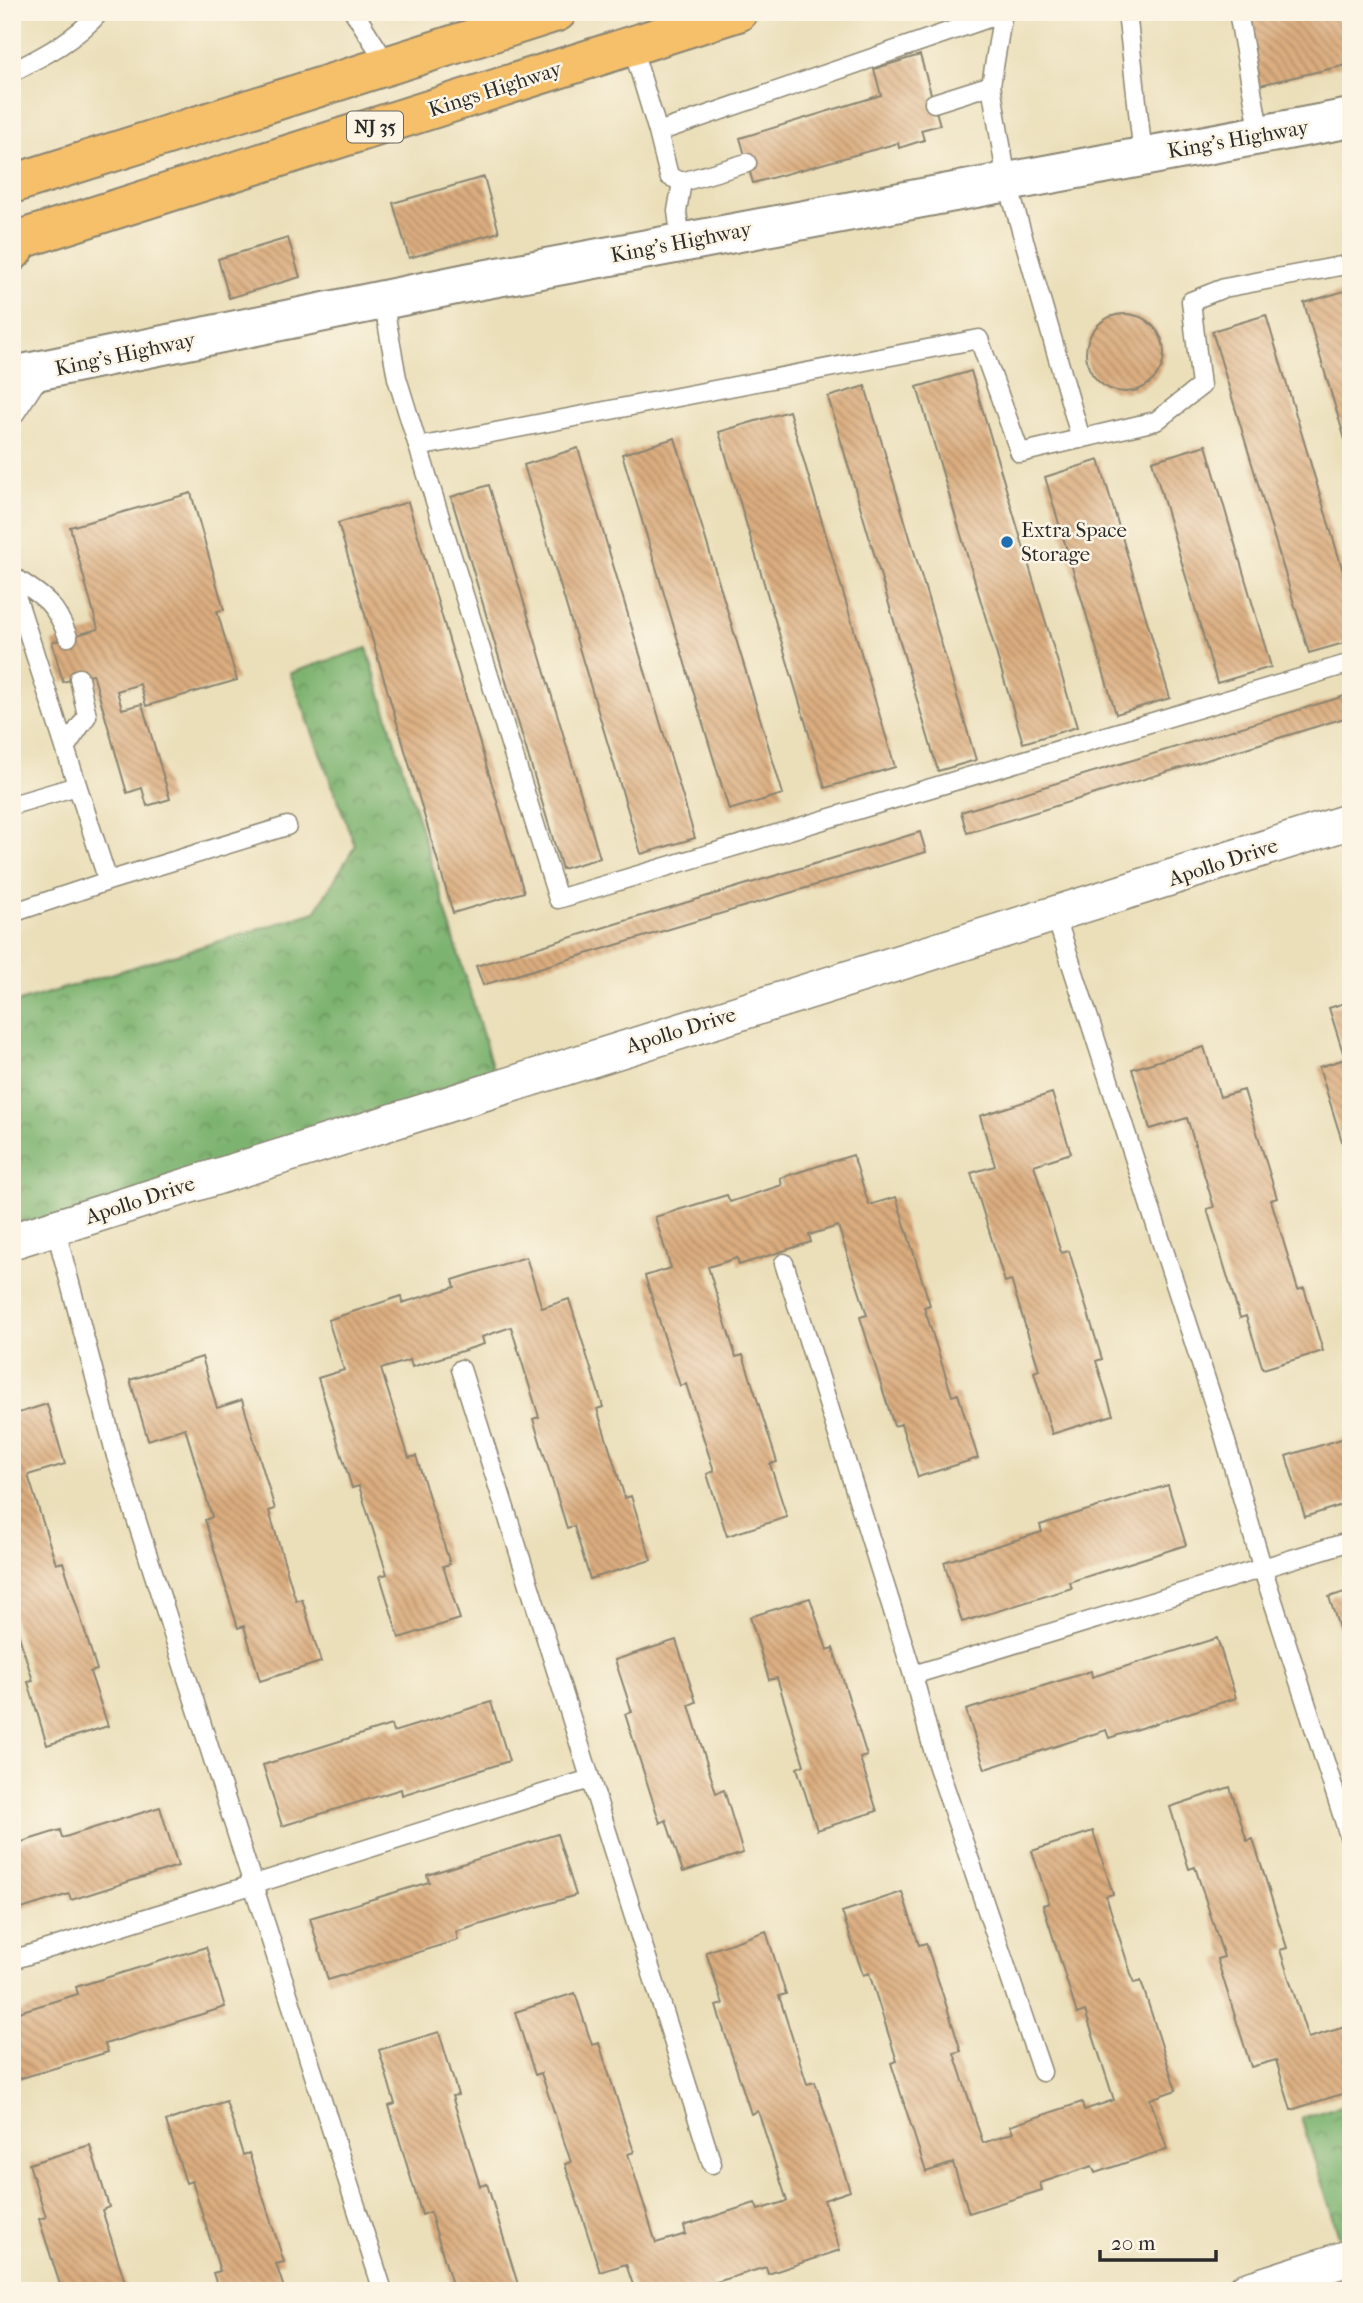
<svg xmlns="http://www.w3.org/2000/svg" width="1363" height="2303" font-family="'IM FELL French Canon',serif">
	<defs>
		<pattern id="forest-crowns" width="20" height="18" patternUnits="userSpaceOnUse" patternTransform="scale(1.75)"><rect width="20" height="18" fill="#7db36f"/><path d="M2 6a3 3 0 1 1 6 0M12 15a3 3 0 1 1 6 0" fill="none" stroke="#67925b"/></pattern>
		<pattern id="building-back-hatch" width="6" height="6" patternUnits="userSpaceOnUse" patternTransform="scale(1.75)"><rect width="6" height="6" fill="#dbad7f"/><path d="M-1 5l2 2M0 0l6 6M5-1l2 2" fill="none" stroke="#b28d68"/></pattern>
	</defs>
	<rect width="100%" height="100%" fill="#fcf5e5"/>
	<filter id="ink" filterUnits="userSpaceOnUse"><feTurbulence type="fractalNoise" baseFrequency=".0143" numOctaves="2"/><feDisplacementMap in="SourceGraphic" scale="14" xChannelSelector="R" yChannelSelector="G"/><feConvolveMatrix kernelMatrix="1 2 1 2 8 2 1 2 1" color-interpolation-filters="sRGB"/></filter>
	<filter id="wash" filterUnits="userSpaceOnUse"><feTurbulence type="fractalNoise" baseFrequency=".00686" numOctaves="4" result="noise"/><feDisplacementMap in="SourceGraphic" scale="28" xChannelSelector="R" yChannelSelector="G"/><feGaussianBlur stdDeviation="1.57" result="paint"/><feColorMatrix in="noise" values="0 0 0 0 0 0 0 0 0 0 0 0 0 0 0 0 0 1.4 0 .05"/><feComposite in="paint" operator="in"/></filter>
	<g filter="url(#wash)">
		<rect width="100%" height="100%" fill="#ebdfba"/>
		<path fill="url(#forest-crowns)" stroke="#546f4d" stroke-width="2" d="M367 648 501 1096 12 1236V1004L315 912 355 846 290 673Z
			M1351 2103V2263L1348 2264 1301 2118Z"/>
		<g id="blocks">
			<path fill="url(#building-back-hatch)" d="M1246 12H1351V64L1255 86Z
				M920 55 940 125 921 130 924 140 899 148 898 143 753 183 740 138 881 95 874 69Z
				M484 177 499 232 409 258 393 203Z
				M288 238 300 277 229 298 218 259Z
				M1351 289V456H1350L1304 303Z
				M1086 353a39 39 0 1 1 78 0a39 39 0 1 1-78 0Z
				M1266 315 1351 598V641L1309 653 1212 331Z
				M971 371 1077 727 1023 743 917 387Z
				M865 386 976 760 938 771 828 397Z
				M789 411 895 767 825 788 719 432Z
				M675 438 783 794 729 810 622 454Z
				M1206 445 1271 667 1217 683 1152 461Z
				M578 448 695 838 641 854 524 465Z
				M1099 460 1170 698 1116 714 1045 477Z
				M489 485 600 858 562 869 451 497Z
				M191 493 224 610 217 611 237 680 146 706 140 684 117 691 122 709 142 704 170 799 147 806 142 788 127 793 93 674 63 682 52 642 98 629 70 527Z
				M408 502 524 892 453 913 338 523Z
				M1351 694V716L967 833 961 812Z
				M920 832 926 852 483 985 476 966Z
				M1351 1001V1167H1350L1319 1067 1345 1059 1329 1008Z
				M1204 1047 1220 1097 1244 1090 1277 1198 1271 1200 1298 1290 1304 1288 1323 1351 1263 1369 1246 1316 1240 1318 1207 1209 1214 1207 1187 1118 1150 1129 1132 1069Z
				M1052 1093 1071 1153 1034 1165 1061 1253 1069 1251 1102 1359 1096 1361 1113 1415 1052 1434 1034 1372 1039 1370 1011 1280 1005 1282 971 1173 995 1166 980 1116Z
				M853 1155 869 1205 896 1197 930 1305 924 1307 952 1396 958 1394 978 1458 918 1477 901 1424 894 1426 860 1317 867 1315 838 1226 809 1235 811 1242 739 1265 737 1258 708 1267 736 1357 743 1355 777 1462 770 1464 787 1517 727 1536 707 1474 714 1471 686 1384 680 1386 645 1276 671 1268 655 1217 727 1195 730 1202 782 1185 780 1178Z
				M526 1257 542 1308 569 1299 603 1407 597 1409 625 1498 631 1496 651 1560 590 1579 574 1526 567 1528 533 1419 539 1417 511 1327 482 1337 484 1344 412 1367 410 1360 381 1369 409 1458 416 1456 450 1564 443 1566 460 1619 399 1638 380 1576 387 1574 359 1486 352 1488 318 1378 344 1370 328 1320 401 1296 402 1303 455 1287 453 1280Z
				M202 1357 217 1408 242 1400 275 1509 269 1511 296 1601 302 1599 321 1662 260 1681 244 1626 238 1628 205 1520 212 1517 185 1428 148 1440 130 1380Z
				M47 1404 65 1464 28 1475 56 1564 63 1562 97 1670 90 1672 108 1726 47 1745 28 1682 33 1681 12 1613V1415Z
				M1351 1436V1502L1305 1517 1286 1456Z
				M1168 1485 1186 1545 1069 1582 1072 1588 962 1622 944 1562 1042 1532 1040 1525Z
				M1351 1590V1655L1348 1656 1329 1597Z
				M810 1598 827 1650 833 1648 867 1756 860 1758 877 1811 817 1830 797 1768 804 1765 777 1678 769 1680 750 1617Z
				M1217 1638 1236 1698 1109 1738 1106 1730 985 1769 966 1710 1091 1671 1092 1677Z
				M676 1640 696 1702 689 1705 716 1793 724 1790 743 1853 683 1872 666 1820 660 1823 625 1714 632 1712 615 1660Z
				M491 1702 509 1761 402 1795 401 1789 282 1826 263 1765 391 1725 393 1732Z
				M1230 1787 1247 1841 1253 1839 1287 1948 1280 1950 1308 2038 1345 2027 1351 2046V2091L1291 2110 1276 2060 1251 2067 1217 1959 1224 1957 1195 1867 1189 1869 1170 1807Z
				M160 1807 178 1866 71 1900 69 1894 12 1912V1845L60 1830 62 1838Z
				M1093 1831 1113 1894 1106 1896 1134 1983 1141 1981 1176 2090 1150 2099 1167 2149 1095 2173 1092 2166 1040 2183 1042 2190 969 2213 953 2163 926 2172 891 2063 897 2061 869 1973 863 1975 842 1912 902 1892 919 1945 926 1943 961 2051 954 2053 983 2143 1013 2133 1010 2126 1082 2102 1084 2110 1114 2100 1085 2011 1077 2014 1043 1905 1049 1903 1032 1851Z
				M557 1834 576 1895 456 1932 458 1940 328 1980 310 1918 429 1882 427 1875Z
				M766 1931 786 1994 779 1996 807 2084 815 2082 850 2191 824 2200 840 2250 768 2274 766 2267 713 2283 714 2291H635L626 2264 600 2272 565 2164 571 2162 541 2073 535 2075 515 2012 575 1993 592 2045 599 2043 634 2152 628 2154 656 2243 686 2234 684 2226 755 2203 758 2210 787 2201 758 2111 751 2114 716 2006 723 2004 706 1952Z
				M206 1947 225 2007 105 2044 108 2052 12 2081V2014L78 1994 76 1987Z
				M439 2032 458 2095 452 2096 480 2186 487 2184 520 2291H454L430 2212 422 2215 389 2106 395 2104 379 2050Z
				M226 2101 243 2155 249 2153 284 2262 276 2264 285 2291H219L213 2273 220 2271 192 2181 186 2183 166 2121Z
				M90 2145 109 2207 102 2210 128 2291H62L39 2219 46 2217 29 2164Z"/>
		</g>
	</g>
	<g filter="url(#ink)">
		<use href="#blocks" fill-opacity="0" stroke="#8b8572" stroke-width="2"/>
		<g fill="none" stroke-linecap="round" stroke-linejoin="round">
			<defs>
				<path id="service" d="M354 12 387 64
					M1003 12 991 85 1007 181 1081 439
					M1127 12 1143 156
					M1238 12 1260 135
					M632 46 658 132
					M12 72C45 55 75 40 100 12
					M934 103 991 85
					M747 163 682 182 669 176 658 132 1003 13
					M681 242 677 211 682 182
					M383 300 397 378 558 899 1351 663
					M12 418 41 374
					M418 447 979 339 1020 453 1156 421 1201 386 1191 301 1224 288 1351 264
					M12 576C43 596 55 602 68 637
					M12 583 108 881 12 913
					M65 748 87 716 79 678
					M12 805 77 786
					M108 881 287 826
					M1056 917 1224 1435 1263 1570 1351 1842
					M55 1227 116 1456 383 2291
					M784 1263 913 1675 936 1761 1042 2072
					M461 1369 712 2164
					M913 1675 1351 1541
					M12 1960 590 1779"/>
				<path id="minor" d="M12 1241C458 1100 905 963 1351 821
					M1245 2291 1351 2257"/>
				<path id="tertiary" d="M12 376 471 282 1351 118"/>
				<path id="primary" d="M12 184 557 12
					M12 242 738 12"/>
				<path id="trunk" d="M12 252 22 239"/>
			</defs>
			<use href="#service" stroke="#8b8572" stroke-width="21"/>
			<use href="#minor" stroke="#8b8572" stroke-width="38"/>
			<use href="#tertiary" stroke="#8b8572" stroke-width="42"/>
			<use href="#primary" stroke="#8b8572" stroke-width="42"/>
			<use href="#trunk" stroke="#8b8572" stroke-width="42"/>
			<use href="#service" stroke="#fff" stroke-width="18"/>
			<use href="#minor" stroke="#fff" stroke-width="35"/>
			<use href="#tertiary" stroke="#fff" stroke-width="38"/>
			<use href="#primary" stroke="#f6c06b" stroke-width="38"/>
			<use href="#trunk" stroke="#f6c06b" stroke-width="38"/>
		</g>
	</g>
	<circle fill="#1f6fb2" stroke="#fcf5e5" stroke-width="2.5" cx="1007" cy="542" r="7"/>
	<g text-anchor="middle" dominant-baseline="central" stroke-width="5" stroke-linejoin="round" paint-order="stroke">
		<rect fill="#fcf5e5" stroke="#6a6863" stroke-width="2" x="347" y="111.5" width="56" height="31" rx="5"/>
		<g font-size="19" font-weight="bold" fill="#2b2b2b">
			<text x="375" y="127">NJ 35</text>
		</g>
		<g font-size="21" fill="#2b2b2b" stroke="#fcf5e5">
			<text transform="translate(495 89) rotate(-18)">Kings Highway</text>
			<text transform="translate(1238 139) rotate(-10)">King's Highway</text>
			<text transform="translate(681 242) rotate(-11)">King's Highway</text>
			<text transform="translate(125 354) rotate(-12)">King's Highway</text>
			<text transform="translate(1223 862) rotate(-18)">Apollo Drive</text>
			<text transform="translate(681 1030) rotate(-17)">Apollo Drive</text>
			<text transform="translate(140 1200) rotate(-18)">Apollo Drive</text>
		</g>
		<g font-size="21" fill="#2b2b2b" stroke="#fcf5e5" text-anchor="start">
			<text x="1021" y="530">Extra Space<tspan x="1021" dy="24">Storage</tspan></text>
		</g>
	</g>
	<rect width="1363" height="2303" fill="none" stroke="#fcf5e5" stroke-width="42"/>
	<path d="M1100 2250v10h116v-10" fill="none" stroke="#2b2b2b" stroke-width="3.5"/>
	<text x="1111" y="2250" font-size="21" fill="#2b2b2b" stroke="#fcf5e5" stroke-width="5" paint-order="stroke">20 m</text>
</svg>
